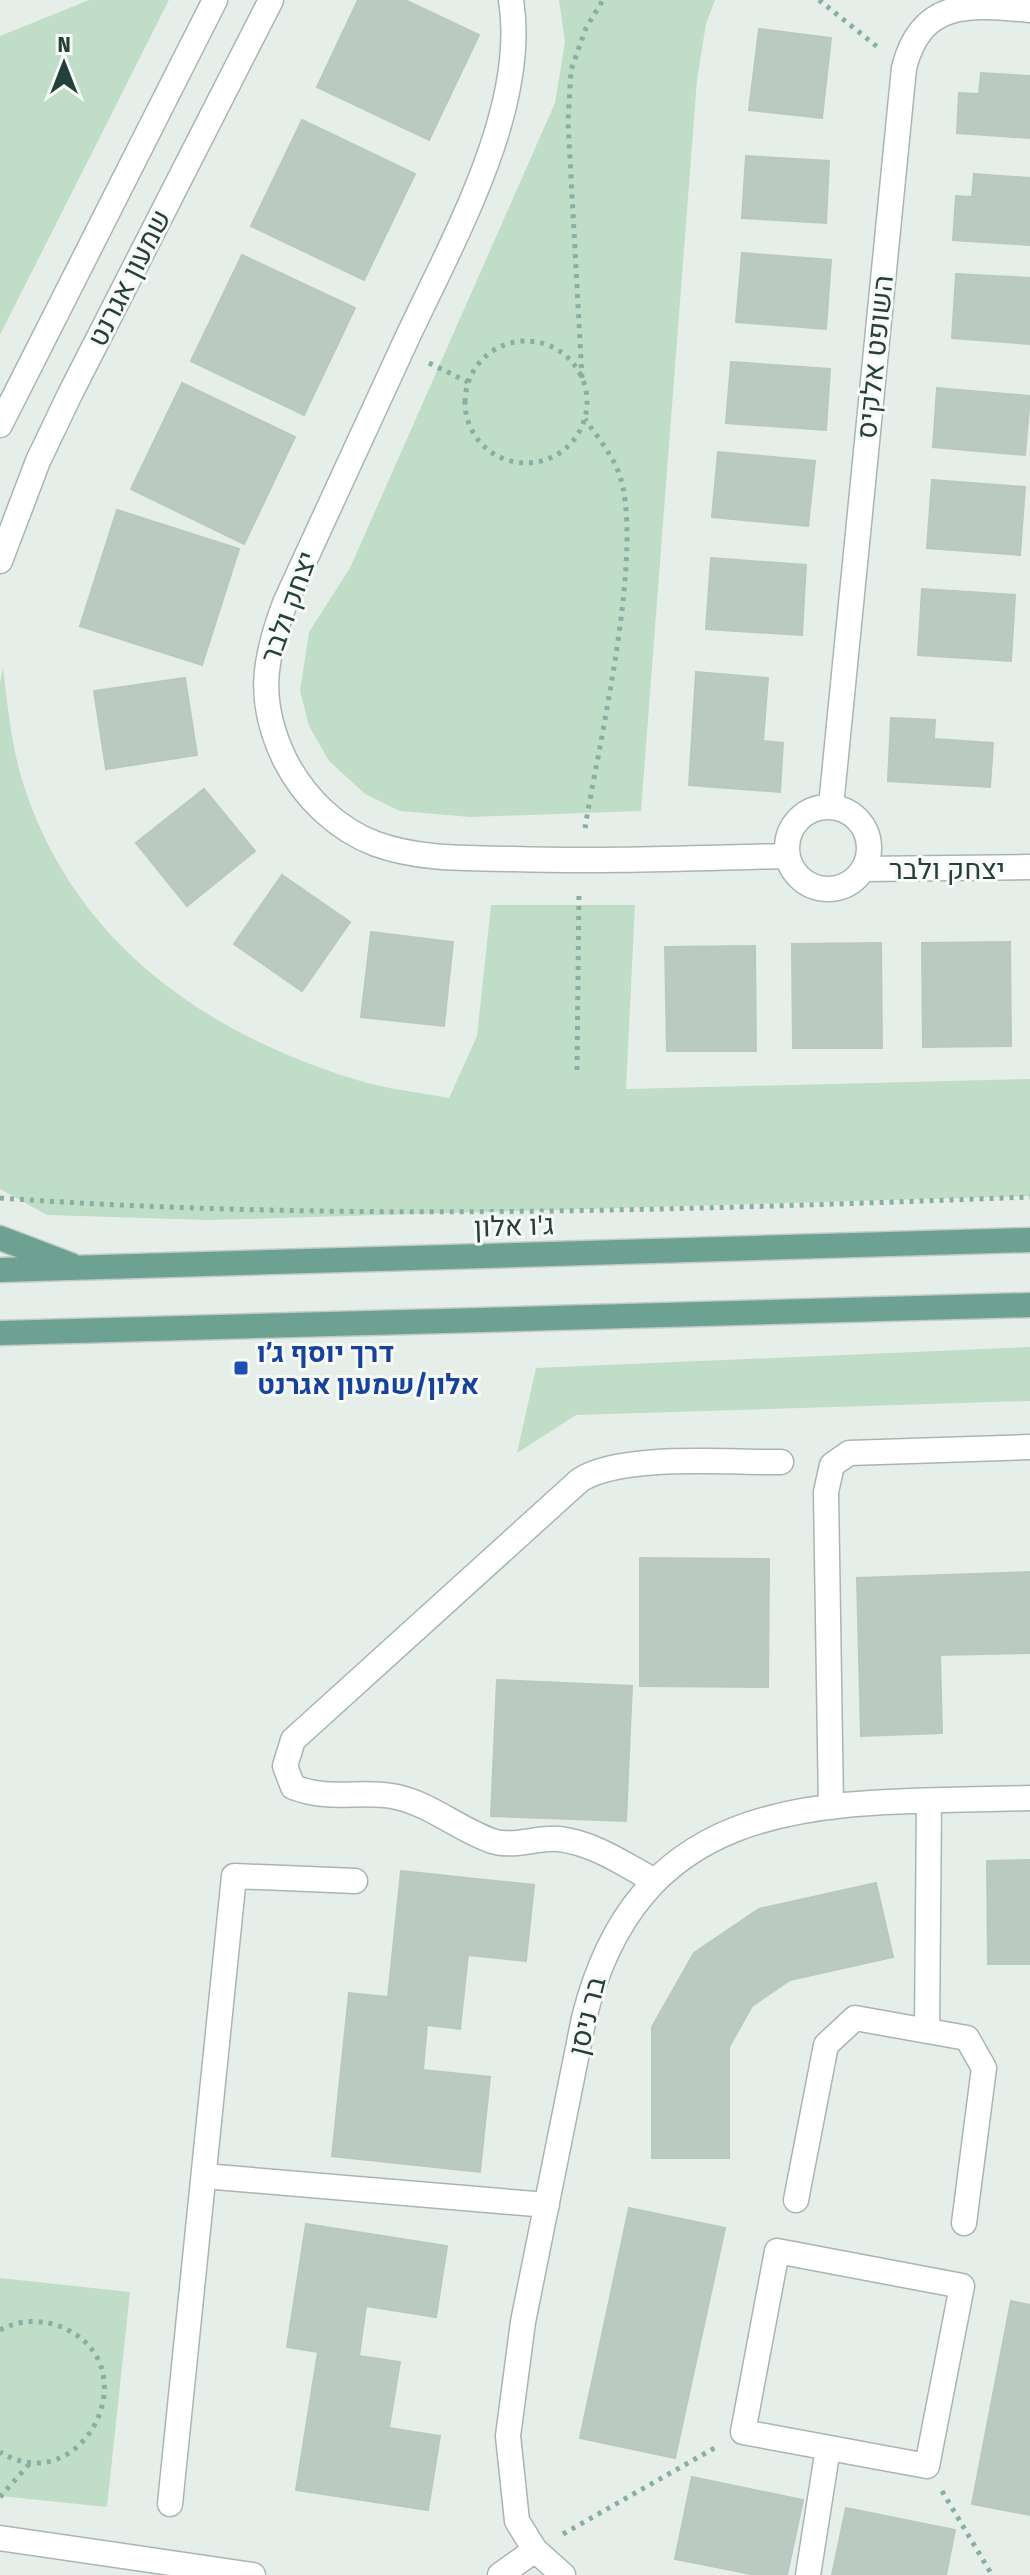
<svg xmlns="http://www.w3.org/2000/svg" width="1030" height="2575" font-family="'Fira Sans Condensed',Heebo,sans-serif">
	<rect width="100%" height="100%" fill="#e6eeea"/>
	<path fill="#c0dec7" d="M89 0H169L0 335V36Z
		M559 0H715L706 24 697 80 641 811 470 817 400 811 365 794 329 761 309 726 300 691 309 632 350 568 555 103 565 42Z
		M3 667C8 710 12 752 26 792 78 945 206 1033 354 1079 384 1089 418 1092 449 1098L477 1036 491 905H635L626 1089 1030 1079V1196L209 1220 47 1215 0 1189V684Z
		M1030 1347V1401L576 1415 517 1453 536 1368Z
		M0 2278 130 2292 107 2507 0 2496Z"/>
	<path fill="#bbc9c3" stroke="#b9c8c1" stroke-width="2" d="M358 0H405L479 35 429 140 317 87Z
		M759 29 831 38 822 118 749 110Z
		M981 73 1030 76V138L957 133 959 93 979 94Z
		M302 120 415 174 364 280 251 226Z
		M746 156 829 161 826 223 742 218Z
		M974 174 1030 178V245L953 240 956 196 972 197Z
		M742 253 831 260 826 329 736 322Z
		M242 255 355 308 304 415 191 361Z
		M956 274 1030 278V344L952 338Z
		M731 362 830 369 826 430 726 423Z
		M182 383 295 437 244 544 131 489Z
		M937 388 1030 396 1025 455 933 447Z
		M718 452 815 461 808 526 712 517Z
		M932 480 1025 487 1020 555 927 548Z
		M117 510 239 549 202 665 80 626Z
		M711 558 806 565 802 635 706 629Z
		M922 589 1015 595 1011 661 918 655Z
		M696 672 768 678 763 741 783 743 780 792 689 785Z
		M185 678 197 755 106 769 94 691Z
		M891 718 935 720 934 739 993 743 990 787 888 781Z
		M204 789 255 851 187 906 136 843Z
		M282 875 350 922 302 991 234 944Z
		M371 932 453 942 444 1026 361 1017Z
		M1010 942 1011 1046 923 1047 922 943Z
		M881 943 882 1048H793L792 944Z
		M755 946 756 1051H667L665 947Z
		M640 1558 769 1559 768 1687 640 1686Z
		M1030 1572V1653L940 1655 942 1733 861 1736 857 1578Z
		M497 1680 632 1686 626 1821 491 1816Z
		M1030 1860V1964H988L987 1861Z
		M401 1871 534 1885 526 1961 468 1955 460 2029 427 2025 423 2070 490 2077 480 2172 332 2156 349 1993 388 1997Z
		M876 1883 893 1957 790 1980 752 2006 729 2047V2158H652V2027L694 1953 759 1909Z
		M629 2208 725 2228 675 2458 580 2438Z
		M306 2224 447 2246 436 2317 366 2306 359 2356 400 2362 389 2428 440 2436 428 2510 296 2490 318 2352 287 2347Z
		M1011 2301 1030 2305V2515L972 2504Z
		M692 2477 803 2500 787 2575H756L675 2559Z
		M846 2508 955 2530 946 2575H832Z"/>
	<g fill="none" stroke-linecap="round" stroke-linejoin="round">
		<defs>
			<path id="minor" d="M511 0C529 112 448 248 402 349 363 433 324 518 285 603 263 661 257 702 285 760 304 797 336 829 376 844 421 860 468 858 514 859 605 862 696 858 787 856
				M0 425 215 0
				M0 561 38 461 70 394 271 0
				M831 806 904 68C921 0 968 4 1030 10
				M787 848a41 41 0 1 1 82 0a41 41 0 1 1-82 0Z
				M863 869 1030 867
				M831 1807 826 1492 832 1465 849 1453 1030 1447
				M655 1881C625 1865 594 1843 559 1839 538 1837 512 1848 492 1841 458 1829 432 1805 397 1797 361 1789 332 1802 293 1787L285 1766 293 1740 580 1480C622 1453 728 1463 781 1462
				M927 2031 929 1801
				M204 2176 547 2205
				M796 2200 826 2045 855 2018 967 2038 984 2068 964 2223
				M777 2251 962 2286 927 2466 743 2432Z
				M170 2504 234 1876 355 1881
				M0 2538 253 2575
				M535 2550 517 2521 508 2436 523 2322 584 2018C643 1783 835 1804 1030 1798
				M500 2575 535 2550 563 2575
				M808 2575 828 2448"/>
			<path id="major" d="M0 1238 71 1265
				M0 1270 1030 1240
				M0 1333 1030 1305"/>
		</defs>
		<use href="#minor" stroke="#a8b6b1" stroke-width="27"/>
		<use href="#major" stroke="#c2cac7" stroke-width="27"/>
		<path stroke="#88b0a2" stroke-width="5" stroke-dasharray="4 6" stroke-linecap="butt" d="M819 0 880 49
			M465 402a61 61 0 1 1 122 0a61 61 0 1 1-122 0Z
			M429 363 468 382
			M582 378 568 122 571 70 586 28 603 0
			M585 828C598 747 647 542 618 471 611 453 596 435 585 419
			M577 1070 579 890
			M0 1198C343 1222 687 1210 1030 1197
			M0 2330C18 2320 40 2319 59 2326 154 2362 83 2503 0 2452
			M942 2491 992 2575
			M0 2497 31 2462
			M563 2534 718 2446"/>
		<use href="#minor" stroke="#fff" stroke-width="24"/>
		<use href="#major" stroke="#6da192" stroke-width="24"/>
	</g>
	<rect fill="#1a4fb4" stroke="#f7faf8" stroke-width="3" x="233" y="1360" width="16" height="16" rx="4"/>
	<g text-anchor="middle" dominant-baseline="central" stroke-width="6" stroke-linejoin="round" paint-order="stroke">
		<g font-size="28" fill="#254038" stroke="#f7faf8">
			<text transform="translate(129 278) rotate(-63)">שמעון אגרנט</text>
			<text transform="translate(875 357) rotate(-84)">השופט אלקיס</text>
			<text transform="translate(289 607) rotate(-70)">יצחק ולבר</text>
			<text x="947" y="869">יצחק ולבר</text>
			<text transform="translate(514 1226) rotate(-2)">ג'ו אלון</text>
			<text transform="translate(587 2016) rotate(-76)">בר ניסן</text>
		</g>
		<g font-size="28" font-weight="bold" fill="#164399" stroke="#f7faf8" text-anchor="start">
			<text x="257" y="1352">דרך יוסף ג׳ו<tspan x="257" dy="32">אלון/שמעון אגרנט</tspan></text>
		</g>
	</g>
	<g transform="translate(64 64)" stroke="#f7faf8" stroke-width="6" paint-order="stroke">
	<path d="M0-6L14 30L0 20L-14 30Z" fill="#254038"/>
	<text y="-12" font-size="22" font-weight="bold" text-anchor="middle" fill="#254038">N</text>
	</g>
</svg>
